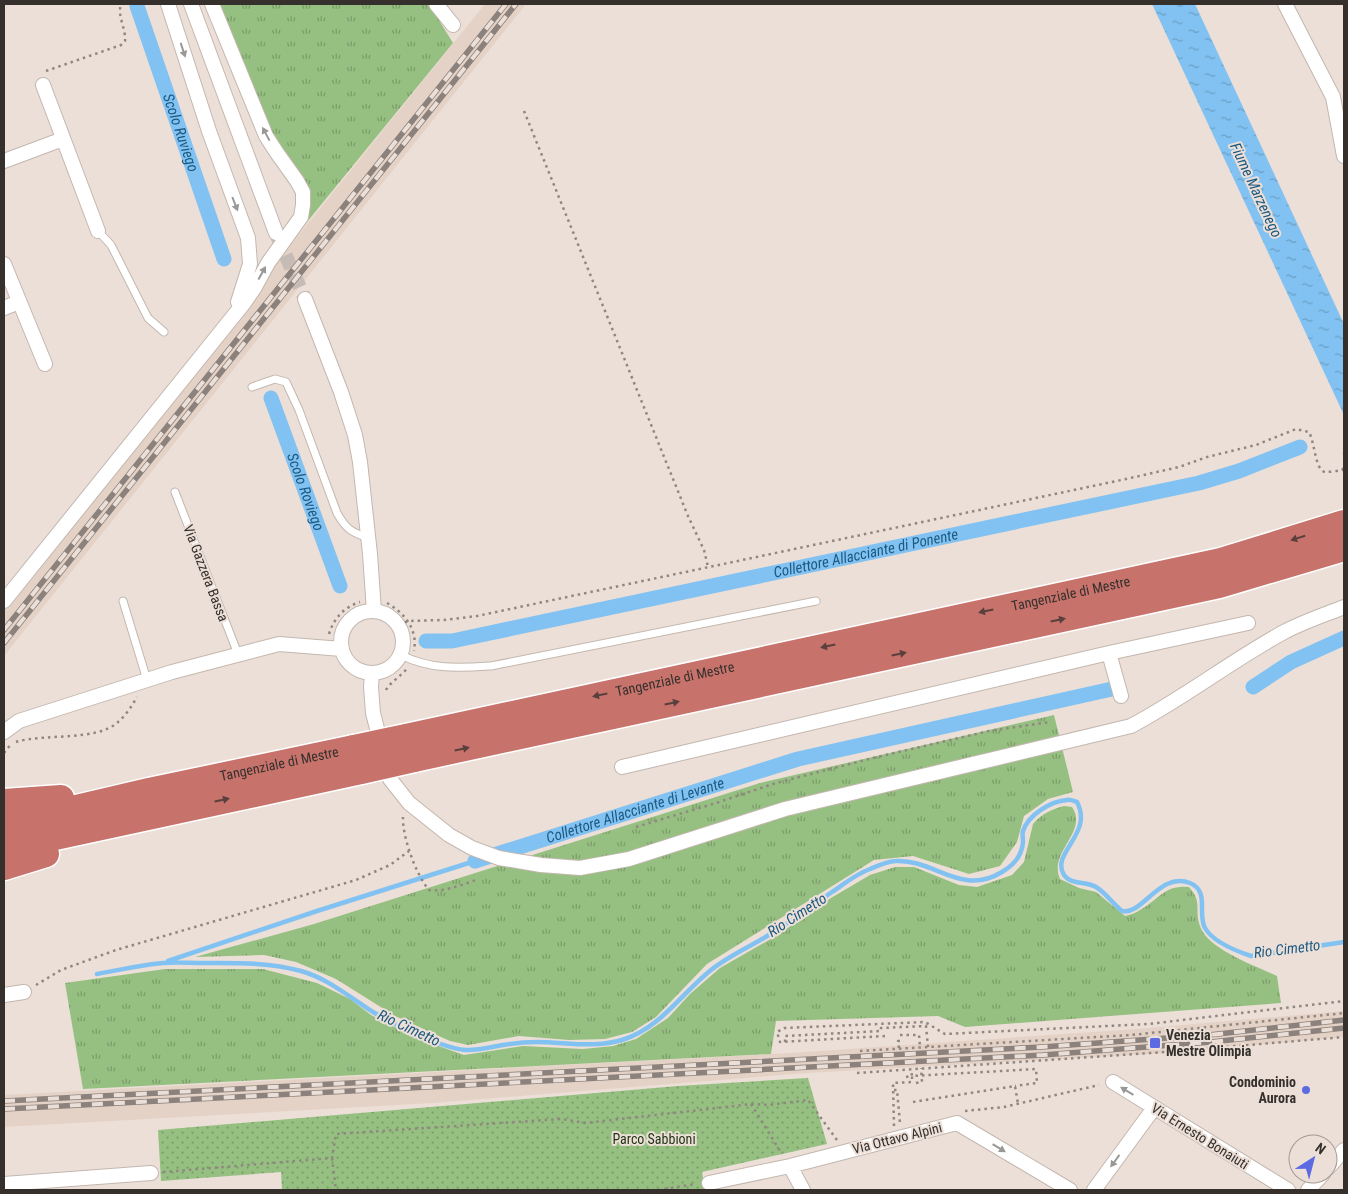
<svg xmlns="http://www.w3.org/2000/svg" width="1348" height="1194" font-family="'Roboto Condensed',sans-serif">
	<defs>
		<pattern id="grass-tufts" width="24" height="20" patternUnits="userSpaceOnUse" patternTransform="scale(1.25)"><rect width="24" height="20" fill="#96c081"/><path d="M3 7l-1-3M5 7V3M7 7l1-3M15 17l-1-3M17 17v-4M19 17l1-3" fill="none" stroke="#7b9c6a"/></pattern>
		<pattern id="park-dots" width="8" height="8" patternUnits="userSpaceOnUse" patternTransform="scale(1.25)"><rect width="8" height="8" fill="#96c081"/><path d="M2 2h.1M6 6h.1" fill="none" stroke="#7b9c6a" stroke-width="1.8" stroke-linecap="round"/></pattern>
		<pattern id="water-ripples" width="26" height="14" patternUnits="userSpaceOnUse" patternTransform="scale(1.25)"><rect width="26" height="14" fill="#81c2f2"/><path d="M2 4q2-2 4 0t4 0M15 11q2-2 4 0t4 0" fill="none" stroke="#6a9ec4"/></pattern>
	</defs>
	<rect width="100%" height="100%" fill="#ecdfd7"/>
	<path fill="#e5d2c6" d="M485 4H526L4 656V609L253 304 268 273Z
		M1344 1011V1037L1167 1053 807 1073 433 1103 4 1127V1095L791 1053 1136 1029Z"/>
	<path fill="url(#grass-tufts)" d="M218 4H429L453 43 307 222 310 204 277 145Z
		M1054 715 1073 792 1048 799 1024 816 1017 842 1000 866 969 874 913 856 874 860 707 964 656 1017 632 1032 605 1039 569 1040 519 1036 468 1045 450 1041 395 1016 336 979 296 962 264 955 195 957 314 924 760 783Z
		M1064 806 1072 807C1089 832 1048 851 1060 879L1079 888 1096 892 1125 916C1130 915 1136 913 1140 910 1158 900 1165 884 1189 887 1203 903 1194 909 1200 926 1207 949 1256 966 1277 976L1281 1003 965 1027 938 1016 776 1021 771 1054 83 1089 65 983 165 969H263L317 983 350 999 371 1015 416 1038 464 1055 523 1046 583 1049 613 1046 636 1039 668 1018 690 994 720 968 776 936 831 898 870 875 895 867H914L959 885 977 887 1012 875 1024 862 1033 824C1041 814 1052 809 1064 806Z"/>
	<path fill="url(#park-dots)" d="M808 1078 827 1144 702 1172 705 1190H282L281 1172 161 1181 158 1130 678 1086Z"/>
	<path fill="url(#water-ripples)" d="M1152 4H1195L1344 324V415Z"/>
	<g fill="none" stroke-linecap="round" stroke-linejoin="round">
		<path stroke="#81c2f2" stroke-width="4.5" d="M168 961 317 911 475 861
			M97 974C119 970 141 965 163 963 176 962 189 963 202 963 236 963 268 962 301 971 329 979 349 997 373 1012 395 1025 439 1047 465 1050 477 1051 491 1047 503 1045 515 1043 525 1042 537 1042 566 1042 596 1049 625 1039 661 1027 682 993 711 970 730 955 752 946 772 933 793 920 812 906 832 892 844 884 856 874 870 869 877 866 888 861 896 861 935 859 961 897 1002 872 1014 865 1022 856 1023 842 1023 838 1022 834 1023 831 1028 815 1051 801 1067 800 1070 799 1074 801 1077 802 1094 834 1050 853 1064 875 1071 885 1086 881 1096 887 1106 893 1113 904 1122 911 1142 916 1160 871 1190 883 1210 891 1197 914 1205 928 1213 942 1236 951 1251 956L1344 942"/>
		<g stroke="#81c2f2" stroke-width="15">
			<path id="s1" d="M137 6 224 259"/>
			<path id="s2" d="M271 398 340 586"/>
			<path id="s3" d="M426 641H452L1199 483 1239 471 1300 447"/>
			<path d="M1253 687 1291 662 1344 638"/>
			<path id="s4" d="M475 861 798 759 1112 689"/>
		</g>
		<path stroke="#c7bcb5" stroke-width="14" stroke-dasharray="14 7" stroke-linecap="butt" d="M277 236 305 299"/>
		<defs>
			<path id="lane" d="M98 231 111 245 148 318 164 332
				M252 387 275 379 286 382 299 410 337 513C346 529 351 532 368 538
				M175 492 238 654
				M123 601 147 680
				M401 655C431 670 459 668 491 666L816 601"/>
			<path id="street" d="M168 4 209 131 248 238 250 264 238 302
				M191 4 276 233
				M436 4 453 25
				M1285 4 1333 97 1344 156
				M43 85 98 231
				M4 161 63 139
				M4 264 45 364
				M305 299 341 392 355 435 360 462 370 554 374 611
				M4 308 19 302
				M4 601 244 303 255 287 268 263 301 217 303 205V192L297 181 277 153 266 136 212 4
				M341 642a31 31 0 1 1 62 0a31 31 0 1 1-62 0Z
				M1109 653 1121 696
				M372 673 371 687 373 713 390 779 409 803 449 835 472 848 499 858 541 865 580 868 629 859 785 809 1131 726C1184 698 1231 661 1284 632 1303 622 1324 615 1344 607
				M4 732 19 721 172 672 279 644 342 649
				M622 767 1109 653 1248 623
				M4 995 24 992
				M1113 1082 1288 1190
				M790 1166 803 1190
				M1328 1168 1344 1150
				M709 1183 790 1166 957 1123 1070 1190
				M4 1184 151 1173
				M1094 1190 1154 1108
				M1308 1190 1323 1174"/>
			<g id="highway">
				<path id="s5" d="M406 737 1221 561 1344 523"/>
				<path d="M414 759 1219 585 1344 548"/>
				<path d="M4 802 61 798"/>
				<path id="s6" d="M4 825 149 791 354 748"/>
				<path d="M4 848 361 771"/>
				<path d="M4 867 46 854"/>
			</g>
		</defs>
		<use href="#lane" stroke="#c3b7af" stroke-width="9"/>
		<use href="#street" stroke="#c3b7af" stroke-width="16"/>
		<use href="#highway" stroke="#fff" stroke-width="29"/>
		<path stroke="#908781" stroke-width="2.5" stroke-dasharray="2.5 4" stroke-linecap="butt" d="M46 71 121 45 125 41C126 28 117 16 121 4
			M524 111 688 516 704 550 708 567
			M1344 453V454
			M387 603C405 613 418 630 414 651
			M399 625 408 621 444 620 477 616 1126 479 1179 467 1207 457 1256 445 1296 429 1309 432C1315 443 1315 470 1325 472 1330 472 1337 471 1342 470L1344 467
			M329 634C334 618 344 607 360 602
			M386 690C391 681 402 676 408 667
			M16 742C44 733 96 742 118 722 126 715 132 706 137 697
			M4 753 11 744
			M403 817C402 836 416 875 429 890 445 892 461 885 476 880
			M636 827 716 803 776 783 873 758 989 731 1050 722
			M36 985 61 970 116 950 356 880 390 865 409 851
			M900 1035H919L920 1047
			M885 1036 780 1042 777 1032 784 1028 925 1022 945 1034 1148 1024 1344 1001
			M785 1042V1036L881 1031V1028L926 1026 928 1047
			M899 1048 898 1041H904
			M860 1051 1131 1035 1344 1013
			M857 1073 1165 1052 1344 1037
			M906 1077 912 1076 911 1069
			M916 1083 922 1082 921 1068
			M894 1090H897L900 1123
			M913 1102 1015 1086 1018 1104
			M751 1104 782 1154
			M965 1111 1004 1107 1099 1085
			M894 1126 893 1083 912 1082V1076L1036 1069 1037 1083 1015 1086
			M332 1158 336 1190
			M163 1172 332 1158 336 1134 561 1119 586 1123 751 1104 769 1105 808 1100 837 1140
			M658 1190 696 1184"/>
		<use href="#lane" stroke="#fff" stroke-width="7"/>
		<use href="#street" stroke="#fff" stroke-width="14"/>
		<use href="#highway" stroke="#c7726b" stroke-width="26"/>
		<defs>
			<path id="rail" d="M4 630 506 4
				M4 643 516 4
				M4 1101 1042 1047 1209 1035 1344 1020
				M4 1109 1043 1055 1211 1042 1344 1028"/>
		</defs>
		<use href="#rail" stroke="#8b827d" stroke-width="5.5"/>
		<use href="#rail" stroke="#ecdfd7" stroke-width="4" stroke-dasharray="11" stroke-linecap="butt"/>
		<defs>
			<path id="highway-bridge" d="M354 748 406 737
				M361 771 414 759"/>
		</defs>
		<use href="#highway-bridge" stroke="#fff" stroke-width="29" stroke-linecap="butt"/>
		<use href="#highway-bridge" stroke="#c7726b" stroke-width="26"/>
	</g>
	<defs><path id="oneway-solid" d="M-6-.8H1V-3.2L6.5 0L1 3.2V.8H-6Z" transform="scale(1.25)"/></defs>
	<g fill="#9a9896">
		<use href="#oneway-solid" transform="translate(183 50) rotate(72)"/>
		<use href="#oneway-solid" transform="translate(266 134) rotate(-118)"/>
		<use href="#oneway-solid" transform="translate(235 204) rotate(69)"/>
		<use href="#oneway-solid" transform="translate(262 273) rotate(-61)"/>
		<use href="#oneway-solid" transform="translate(1127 1091) rotate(-149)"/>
		<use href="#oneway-solid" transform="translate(999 1148) rotate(31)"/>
		<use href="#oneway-solid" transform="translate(1115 1161) rotate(126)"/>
	</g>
	<g fill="#5a403c">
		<use href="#oneway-solid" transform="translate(1298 538) rotate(163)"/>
		<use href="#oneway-solid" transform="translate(986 611) rotate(168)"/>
		<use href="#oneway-solid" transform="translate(1058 620) rotate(-12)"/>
		<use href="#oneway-solid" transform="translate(828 646) rotate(168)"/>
		<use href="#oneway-solid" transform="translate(899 654) rotate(-12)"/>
		<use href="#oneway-solid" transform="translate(600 695) rotate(168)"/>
		<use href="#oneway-solid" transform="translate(672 703) rotate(-12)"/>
		<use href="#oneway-solid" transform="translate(462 749) rotate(-12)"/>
		<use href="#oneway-solid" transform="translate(222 800) rotate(-12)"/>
	</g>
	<g fill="#5d6be3" stroke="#ecdfd7" stroke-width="2">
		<rect x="1149" y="1037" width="12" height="12" rx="2.5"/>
		<circle cx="1306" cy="1090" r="5"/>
	</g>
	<g text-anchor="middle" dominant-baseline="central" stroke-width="4" stroke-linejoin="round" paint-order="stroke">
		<g font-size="14" fill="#35302c" stroke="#ecdfd7">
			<text transform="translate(206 573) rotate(69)">Via Gazzera Bassa</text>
			<text stroke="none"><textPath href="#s5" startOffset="680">Tangenziale di Mestre</textPath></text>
			<text stroke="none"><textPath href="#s5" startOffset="275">Tangenziale di Mestre</textPath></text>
			<text stroke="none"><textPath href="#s6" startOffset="282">Tangenziale di Mestre</textPath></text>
			<text transform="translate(1200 1136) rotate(32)">Via Ernesto Bonaiuti</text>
			<text transform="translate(897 1138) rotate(-14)">Via Ottavo Alpini</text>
		</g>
		<g font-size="14" font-weight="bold" fill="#35302c" stroke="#ecdfd7" text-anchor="start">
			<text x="1166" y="1035">Venezia<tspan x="1166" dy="16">Mestre Olimpia</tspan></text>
			<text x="1296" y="1082" text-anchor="end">Condominio<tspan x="1296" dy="16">Aurora</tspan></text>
		</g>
		<g font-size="14" fill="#1c3111" stroke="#ecdfd7">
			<text x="654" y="1139">Parco Sabbioni</text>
		</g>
		<g font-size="15" font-style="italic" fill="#1b5981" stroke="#ecdfd7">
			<text stroke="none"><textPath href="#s1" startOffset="134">Scolo Ruviego</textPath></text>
			<text transform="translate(1256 190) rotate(65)">Fiume Marzenego</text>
			<text stroke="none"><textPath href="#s2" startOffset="100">Scolo Roviego</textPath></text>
			<text stroke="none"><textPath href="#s3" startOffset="449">Collettore Allacciante di Ponente</textPath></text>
			<text stroke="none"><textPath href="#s4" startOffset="168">Collettore Allacciante di Levante</textPath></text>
			<text transform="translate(797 915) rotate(-33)">Rio Cimetto</text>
			<text transform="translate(1287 949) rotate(-7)">Rio Cimetto</text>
			<text transform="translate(409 1028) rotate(25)">Rio Cimetto</text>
		</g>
	</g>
	<rect width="1348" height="1194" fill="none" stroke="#35302c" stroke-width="10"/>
	<g transform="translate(1313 1159) rotate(36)"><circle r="24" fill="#ecdfd7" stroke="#a39993"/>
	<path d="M0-4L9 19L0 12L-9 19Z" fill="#5d6be3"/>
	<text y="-8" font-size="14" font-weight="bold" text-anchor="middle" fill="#35302c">N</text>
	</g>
</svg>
